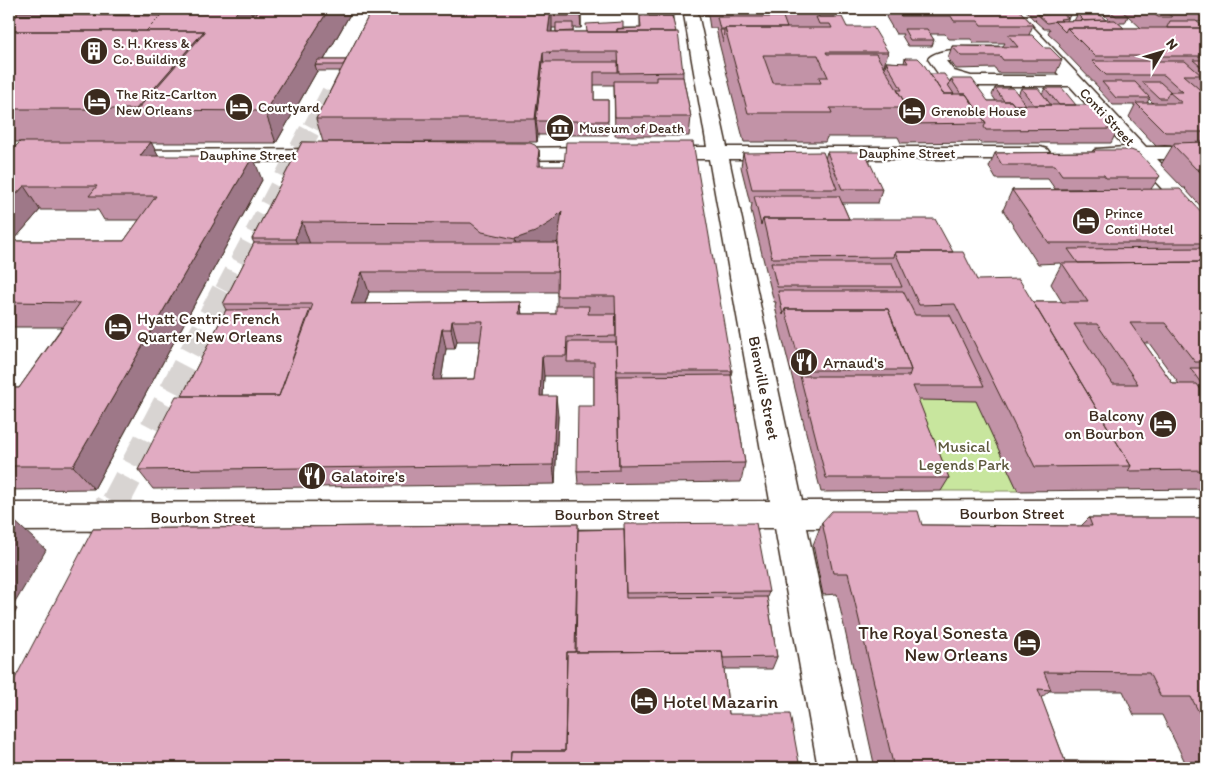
<svg xmlns="http://www.w3.org/2000/svg" width="1215" height="777" font-family="Itim,sans-serif">
	<rect width="100%" height="100%" fill="#fff"/>
	<filter id="ink" filterUnits="userSpaceOnUse"><feTurbulence type="fractalNoise" baseFrequency=".02" numOctaves="2"/><feDisplacementMap in="SourceGraphic" scale="10" xChannelSelector="R" yChannelSelector="G"/><feConvolveMatrix kernelMatrix="1 2 1 2 8 2 1 2 1" color-interpolation-filters="sRGB"/></filter>
	<g filter="url(#ink)">
		<path fill="#c8e69e" stroke="#82885e" d="M943 329 1018 491H941L906 400Z"/>
		<g fill="none" stroke-linecap="round" stroke-linejoin="round">
			<path stroke="#d8d4d2" stroke-width="16" stroke-dasharray="16 8" stroke-linecap="butt" d="M311 127 333 85"/>
			<path stroke="#d8d4d2" stroke-width="21" stroke-dasharray="21 11" stroke-linecap="butt" d="M225 291 312 126"/>
			<path stroke="#d8d4d2" stroke-width="28" stroke-dasharray="28 14" stroke-linecap="butt" d="M115 503 226 290"/>
			<path stroke="#d8d4d2" stroke-width="36" stroke-dasharray="36 18" stroke-linecap="butt" d="M97 537 115 502"/>
			<defs>
				<path id="minor" d="M683 9H697L727 147H1040L1047 149 1050 153 1047 157 1040 159H729L802 501 1206 499V526L807 528 858 768H818L775 528 9 531V503L770 501 709 159H658L651 157 648 153 651 149 658 147H707Z
					M1001 9H1016L1146 147H1206V159H1157L1206 211V231L1198 229 1135 159 1096 157 1093 153 1096 149 1125 147 1070 86H971L942 79 928 59C936 47 980 48 994 52L996 55 994 58 988 60 946 61 954 71 971 76H1060Z
					M602 147 609 149 612 153 609 157 602 159 503 160 496 158 493 154 496 150 503 148Z
					M332 149 339 151 342 155 339 159 332 161 120 162 113 160 110 156 113 152 120 150Z"/>
				<path id="major" d="M9 9 35 11 37 14 35 17H9Z"/>
			</defs>
			<use href="#minor" stroke="#3b2a1e" stroke-width="3"/>
			<use href="#major" stroke="#3b2a1e" stroke-width="3"/>
			<use href="#minor" fill="#fff" fill-rule="evenodd"/>
			<use href="#major" fill="#fcdcac" fill-rule="evenodd"/>
		</g>
		<path fill="#c293a7" stroke="#3b2a1e" fill-rule="evenodd" d="M21 9H353L324 60H346L372 9H674V11L581 12V28H573V32H587L623 28H640V16L673 20 683 72V77L691 117 689 136H615L614 85H594V100H608V135H538L537 142H323L316 119 340 71H317L276 143H151L158 156 262 180 94 489 9 490V388H19L62 327H9V153L24 142H9V22L18 15 16 12ZM552 28H556V32H552ZM40 210H98L104 220H139L124 241H13Z
			M702 9H831L835 17 847 27 888 52 884 66 885 68 886 62 904 63 905 58 930 74 950 82 951 79 988 101H996L992 95 995 88 1018 95 1021 88 1042 94 1045 88 1076 105 1118 129 1111 143H980L979 141 978 142 901 143 898 137H827L825 142H744L719 43 716 28H710L708 15H703Z
			M880 9H1018L1033 25 1029 35 1045 48 1062 60 1056 73H998L995 68 956 69 948 58 952 46H1003L1005 43H974L971 39H949L945 34H930L934 40 932 46H908L902 36 903 34H896L886 17 887 15H884Z
			M1025 9H1093L1098 13 1097 14 1106 20H1110L1104 15 1107 9H1206V21L1197 22 1200 25 1202 22H1206V212L1185 189 1186 188H1183L1161 165 1162 163 1173 145 1156 146 1129 117 1135 105H1113L1098 89 1099 88 1059 46 1060 44 1048 33 1050 29H1044L1035 21 1036 20H1034L1025 10ZM1067 9H1072V10L1077 15 1074 21H1067L1071 13ZM1128 16 1141 28H1124L1118 23H1125ZM1149 99 1153 103H1147Z
			M302 142 539 150 540 166 732 371 731 375 745 463 741 482 578 484 577 471 594 406V376H544L543 396 558 416 555 484 153 489 138 470 182 396 226 310 223 304 254 243 252 239ZM369 292H557V306L556 314H522L520 302 365 304ZM457 341H480L475 379H441L446 349H455Z
			M1093 150 1160 176 1151 189 1206 217V489L1018 491 976 401 918 400 949 478 941 491 821 492 780 329 775 306 776 302H774L751 210 752 203H750L741 167 743 153 825 159 827 152 882 189 878 203H842L849 219 953 252 977 280 1033 302H1062L1051 284 1061 265 1060 263 1038 264 1003 210 1012 190 1096 189H1055L1048 179H996L989 167 995 153 1092 152ZM1144 343H1149L1179 384H1173Z
			M1089 518H1206V768H875L837 594 823 595 813 545 822 522 922 525 1081 526ZM1049 691H1123L1134 715H1162L1185 762 1065 761 1041 698Z
			M578 524V530L769 592 767 597 777 657 772 669H724L729 714 800 768 93 529Z"/>
		<path fill="#9e7888" stroke="#3b2a1e" d="M240 9H266L245 44 235 14Z
			M329 9H353L321 65H315L317 71 276 143 265 111Z
			M551 9H554L552 16V28L550 54 548 32Z
			M581 9V28L580 16Z
			M204 31 216 62 137 110 136 109Z
			M543 52 544 74 536 121 538 135 537 142 535 119Z
			M151 142 163 165 140 156Z
			M539 150 541 173 537 166Z
			M253 156 262 180 94 489 73 466Z
			M24 186 40 210 9 246V202Z
			M562 211 563 236 552 247 518 263 515 239Z
			M302 222 311 247 304 263 295 239Z
			M362 272 369 292 358 324 351 304Z
			M520 302 523 323 519 314Z
			M452 321 457 341 455 349 451 329Z
			M442 329 446 349 438 400 433 380Z
			M542 356 544 376 542 416 540 396Z
			M556 396 558 416 555 484 553 465Z
			M10 517 46 550 13 606 17 609 9 624V520Z"/>
		<path fill="#e1abc2" stroke="#3b2a1e" fill-rule="evenodd" d="M21 9H240L235 14H256L260 9H329L265 111 137 110 205 32H203L204 31H146L164 13 16 12Z
			M372 9H551L548 32H678L683 72 619 73 618 52H543L535 119H316Z
			M552 9H581L580 16H552Z
			M712 9H831L835 17H819L817 11 712 10Z
			M896 9H1018L1033 25H981L978 21H954L951 16H901Z
			M1032 9H1066L1071 13H1037Z
			M1080 9H1093L1098 13H1085Z
			M1107 9H1119L1128 16H1116Z
			M1147 9H1162L1172 17H1158Z
			M649 11 673 12V20L672 16H649Z
			M1063 14 1068 18 1060 19 1062 21H1054L1053 22 1047 23 1038 15Z
			M1077 14H1099L1106 20 1084 21Z
			M18 15 161 16 146 31H9V22Z
			M640 16H672L676 32H617V29L641 28Z
			M717 17H783L787 28H725V29H720Z
			M816 17H842L847 27H873L888 52H826L827 54H876L908 108H830L832 113H748L725 28H832L830 24H819ZM763 55H818L828 77H819L821 83H773Z
			M1115 20 1124 28H1067L1065 32 1054 21Z
			M1170 21H1196L1205 28H1167V27Z
			M623 22V28L617 29V32H587L586 24Z
			M556 23H573V31L556 32Z
			M1067 28H1206V56H1095Z
			M904 29H927L934 40H910Z
			M720 30H724L723 42Z
			M9 31H204L136 109H9Z
			M1008 35H1032L1045 48H1050L1062 60H1003L1000 56H961L952 46 1018 47Z
			M905 58H918L923 63 943 94H966L986 123 907 124 904 118 905 115H907L906 113 908 108 897 90H902L886 62 908 63Z
			M318 60H346L343 65H315Z
			M1193 60H1206V71Z
			M1092 61H1185L1201 75H1183L1206 95V132H1165L1136 103H1182L1169 92H1183L1164 75H1106Z
			M543 62H618V72H594V100H608V121H536Z
			M930 74H944L950 82 949 85H948L954 94H943Z
			M656 77H683L691 117H615L614 81H656Z
			M951 79H972L988 101H1011L1014 105H1096L1118 129 986 130 984 127 986 123 966 94H961Z
			M1102 82H1135L1150 98H1116Z
			M1142 82H1160L1171 92H1169L1166 98H1159Z
			M995 88H1013L1026 105H1014L1011 101H1004Z
			M1021 88H1038L1051 105H1034Z
			M1045 88H1062L1076 105H1059Z
			M20 142H151L140 156H253L73 466H9V388H19L80 303 9 302V241H124L156 196H89L97 186H24L9 202V153Z
			M302 142 530 143 535 145 539 150 537 166H564L566 142H693L732 371H617L615 296H557L558 238 562 211 551 222 535 232 515 239 482 232 471 223 302 222 295 239H252Z
			M1206 142V169H1196L1174 146V143Z
			M1093 150H1131L1139 153 1160 176 1158 178H1106L1104 175H1062L1055 165H1002L995 153 1095 152Z
			M823 152 837 189H752L743 153Z
			M827 152H865L882 189H842Z
			M1198 170H1206V178Z
			M1180 189 1206 217V243H1049L1012 190Z
			M754 196H839L849 219H763L761 225Z
			M763 219H935L953 252H895L894 257 772 258Z
			M254 243H558L557 272H362L351 304 520 302 519 314H556V306H589L588 314H616V336L567 337 566 356H542L540 396H556L553 465 138 470 176 396H279L313 304H223ZM452 321H483L475 379 433 380 442 329H451Z
			M1206 248V262L1078 263 1068 249Z
			M895 252H963L977 280 1019 279 1131 466 1035 467 955 304 919 305Z
			M1206 262V362H1195L1165 323H1130L1173 384H1197L1206 397V470L1128 471 1131 466 1033 302H1088L1062 263ZM1074 324H1097L1138 384H1113Z
			M771 263H892L902 287H777Z
			M778 291H903L915 315H950L984 386H913L949 478H826L800 376H909L911 370 888 309H785L783 315Z
			M310 309 279 396H182L226 310Z
			M785 309H888L911 370H802Z
			M568 342H616L619 470 577 471 578 406H594V362H567Z
			M1190 368H1206V390Z
			M731 375 745 463 619 465 617 376Z
			M832 511H918L922 525 1092 526 1089 518H1206V726L1191 697H1161L1149 673 1044 672 1051 690 1038 689 1065 761 1206 762V768H894L848 573H833L822 522Z
			M756 523 769 592 626 593 624 524Z
			M578 524 575 652H567L565 751H511L510 768H9V690L93 529Z
			M624 529 626 598 767 597 777 657 723 658 722 651 576 652 578 530Z
			M722 651 729 714H790L800 768H510L511 751H565L567 652Z"/>
	</g>
	<defs>
		<symbol id="building-disc" viewBox="-11 -11 22 22"><circle r="9.5" fill="#3b2a1e" stroke="#fff"/><path d="M-4-6H4V6H1V3H-1V6H-4ZM-2.5-4.3h1.7v1.8h-1.7ZM.8-4.3h1.7v1.8H.8ZM-2.5-1h1.7V.8h-1.7ZM.8-1h1.7V.8H.8Z" fill="#fff"/></symbol>
		<symbol id="hotel-disc" viewBox="-11 -11 22 22"><circle r="9.5" fill="#3b2a1e" stroke="#fff"/><path d="M-6-4.5h1.5V1H6V5H4.5V3h-9V5H-6ZM-4 0a1.8 1.8 0 1 1 3.6 0ZM.5 0V-2.5h3Q6-2.5 6 0Z" fill="#fff"/></symbol>
		<symbol id="museum-disc" viewBox="-11 -11 22 22"><circle r="9.5" fill="#3b2a1e" stroke="#fff"/><path d="M0-6L6-3V-2H-6V-3ZM-5-1h2V3h-2ZM-1-1h2V3h-2ZM3-1h2V3H3ZM-6 4H6V6H-6Z" fill="#fff"/></symbol>
		<symbol id="restaurant-disc" viewBox="-11 -11 22 22"><circle r="9.5" fill="#3b2a1e" stroke="#fff"/><path d="M-5-6h1v4h1v-4h1v4h1v-4h1v5L-1.5 .5V6h-2V.5L-5-1ZM5-6V6H3V1.5H1.5Q1.5-4 5-6Z" fill="#fff"/></symbol>
	</defs>
	<g fill-rule="evenodd">
		<use href="#building-disc" x="78" y="35" width="32" height="32"/>
		<use href="#hotel-disc" x="81" y="86" width="32" height="32"/>
		<use href="#hotel-disc" x="223" y="91" width="32" height="32"/>
		<use href="#hotel-disc" x="896" y="95" width="32" height="32"/>
		<use href="#museum-disc" x="544" y="112" width="32" height="32"/>
		<use href="#hotel-disc" x="1070" y="205" width="32" height="32"/>
		<use href="#hotel-disc" x="102" y="311" width="32" height="32"/>
		<use href="#restaurant-disc" x="788" y="346" width="32" height="32"/>
		<use href="#hotel-disc" x="1147" y="408" width="32" height="32"/>
		<use href="#restaurant-disc" x="296" y="460" width="32" height="32"/>
		<use href="#hotel-disc" x="1011" y="627" width="32" height="32"/>
		<use href="#hotel-disc" x="628" y="685" width="32" height="32"/>
	</g>
	<g text-anchor="middle" dominant-baseline="central" stroke-width="4.5" stroke-linejoin="round" paint-order="stroke">
		<g font-size="14" fill="#3b2a1e" stroke="#fff" text-anchor="start">
			<text x="113" y="43">S. H. Kress &amp;<tspan x="113" dy="16">Co. Building</tspan></text>
			<text x="116" y="94">The Ritz-Carlton<tspan x="116" dy="16">New Orleans</tspan></text>
			<text x="258" y="107">Courtyard</text>
			<text x="931" y="111">Grenoble House</text>
			<text x="579" y="128">Museum of Death</text>
			<text x="1105" y="213">Prince<tspan x="1105" dy="16">Conti Hotel</tspan></text>
		</g>
		<g font-size="14" fill="#3b2a1e" stroke="#fff">
			<text transform="translate(1107 117) rotate(47)">Conti Street</text>
			<text x="907" y="153">Dauphine Street</text>
			<text x="248" y="155">Dauphine Street</text>
		</g>
		<g font-size="16" fill="#3b2a1e" stroke="#fff" text-anchor="start">
			<text x="137" y="318">Hyatt Centric French<tspan x="137" dy="18">Quarter New Orleans</tspan></text>
			<text x="823" y="362">Arnaud's</text>
			<text x="1144" y="415" text-anchor="end">Balcony<tspan x="1144" dy="18">on Bourbon</tspan></text>
			<text x="331" y="476">Galatoire's</text>
		</g>
		<g font-size="16" fill="#3b2a1e" stroke="#fff">
			<text transform="translate(764 388) rotate(79)">Bienville Street</text>
			<text x="1012" y="513">Bourbon Street</text>
			<text x="607" y="514">Bourbon Street</text>
			<text x="203" y="517">Bourbon Street</text>
		</g>
		<g font-size="16" fill="#5e593e" stroke="#fff">
			<text x="964" y="446">Musical<tspan x="964" dy="18">Legends Park</tspan></text>
		</g>
		<g font-size="19" fill="#3b2a1e" stroke="#fff" text-anchor="end">
			<text x="1008" y="632">The Royal Sonesta<tspan x="1008" dy="22">New Orleans</tspan></text>
			<text x="663" y="701" text-anchor="start">Hotel Mazarin</text>
		</g>
	</g>
	<rect width="1215" height="777" fill="none" stroke="#fff" stroke-width="30"/>
	<rect x="15" y="15" width="1185" height="747" fill="none" stroke="#3b2a1e" stroke-width="2" filter="url(#ink)"/>
	<g transform="translate(1162 52) rotate(52)" stroke="#ffffff" stroke-width="4" paint-order="stroke">
	<path d="M0-4L9 19L0 12L-9 19Z" fill="#3b2a1e"/>
	<text y="-8" font-size="14" font-weight="bold" text-anchor="middle" fill="#3b2a1e">N</text>
	</g>
</svg>
